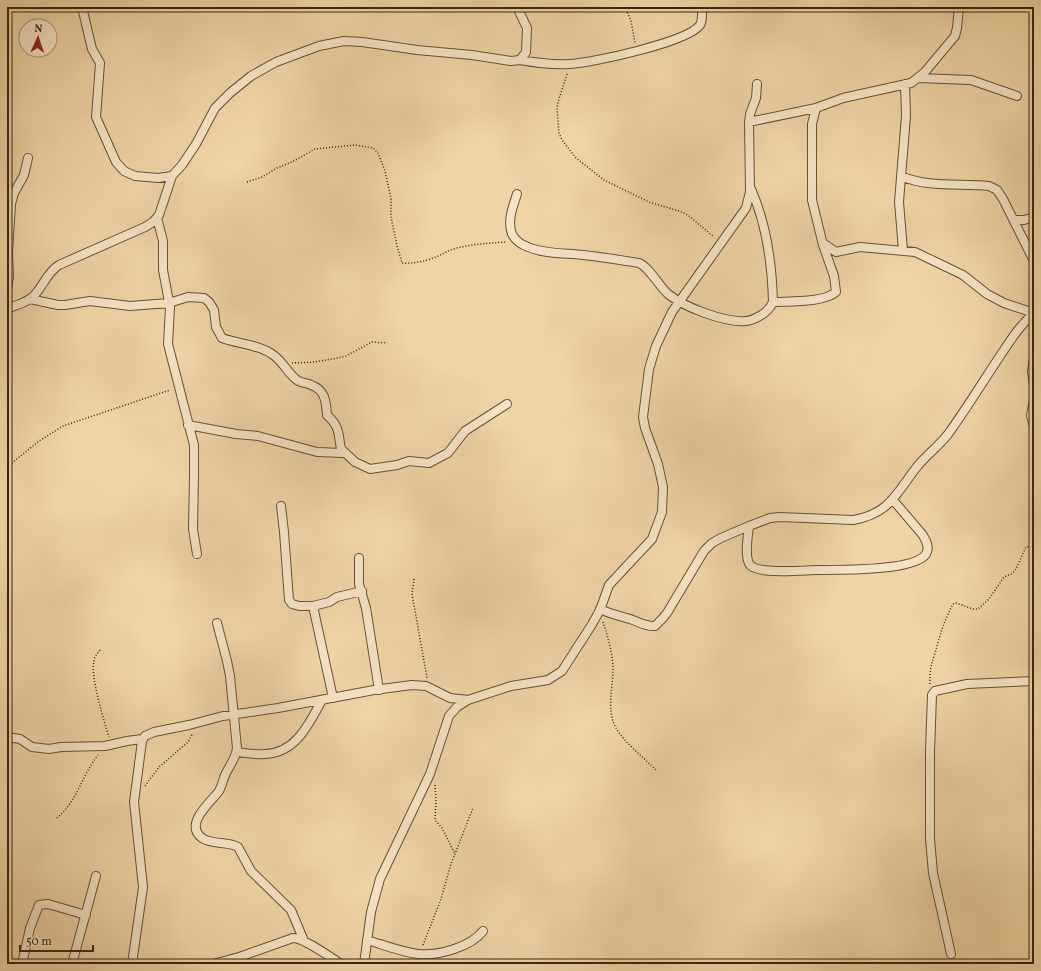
<svg xmlns="http://www.w3.org/2000/svg" width="1041" height="971" font-family="Vollkorn,serif">
	<rect width="100%" height="100%" fill="#efd4a5"/>
	<filter id="stains"><feTurbulence type="fractalNoise" baseFrequency=".005" numOctaves="4"/><feColorMatrix values="0 0 0 0 .2 0 0 0 0 .09 0 0 0 0 .02 0 0 0 .5 -.17"/></filter>
	<radialGradient id="worn" r=".72"><stop offset=".6" stop-color="#630" stop-opacity="0"/><stop offset="1" stop-color="#630" stop-opacity=".3"/></radialGradient>
	<g fill="none" stroke-linecap="round" stroke-linejoin="round">
		<defs>
			<path id="minor" d="M82 7 92 49 100 63 96 117 116 162 124 171 135 176 158 178 172 176
				M520 60C537 63 552 65 569 64 592 63 688 42 700 25 703 20 702 13 702 7
				M918 78 971 80 1017 96
				M749 122 816 108 843 98 911 83 924 73 955 36 957 28 959 7
				M901 176C928 188 960 183 989 186L997 190 1003 199 1034 261
				M517 194C513 206 507 221 512 234 515 240 522 245 528 247 545 254 565 253 583 255 602 257 620 260 639 263 649 267 659 286 668 294 684 307 725 323 746 321 752 321 758 317 763 314 767 311 771 307 773 302 772 264 767 225 751 189
				M157 218 163 241V270L170 307 168 344 194 445V478L193 529 197 554
				M1014 220H1024L1034 217
				M823 243 836 252 860 247 915 252 963 275 987 294 1004 303 1034 313
				M903 250 899 202 906 116 905 84
				M7 290 9 276 8 253 11 204 14 193 24 175 28 158
				M30 299 58 305H65L90 301 130 306 169 303 188 297 204 298 209 302 214 310 216 327 222 338C238 344 257 344 272 354 283 361 288 374 297 380 301 383 307 383 311 385 326 390 326 403 327 415 340 427 338 433 341 449L355 462 370 469 397 465 409 461 429 463 448 453 465 431 507 404
				M773 302C789 301 823 303 836 292L834 276 823 245 812 200V124L816 108
				M7 309C18 304 30 302 37 292 45 282 48 272 59 265L145 227 153 222 159 215 172 176 182 165 196 144 215 108 230 93 251 76 276 62 319 46 344 41 362 42 417 50 472 55 511 61 520 60 526 52 527 28 517 7
				M1034 358 1032 371 1034 385
				M1034 399 1031 416 1034 426
				M188 425 236 434 258 436 317 452 343 453
				M281 506 284 532 289 600 292 604 299 606H313L329 602 337 597 362 591
				M749 526C748 535 744 557 750 565 759 575 805 570 819 570 839 570 915 571 926 554 930 547 926 540 922 534L893 500
				M359 558V584L366 608 379 690
				M313 606 333 698
				M600 609C610 614 620 616 630 619 639 622 646 627 655 626L662 619 667 613 704 551 712 543 721 538 749 526 770 518 780 517 853 520C889 514 896 494 916 468 927 454 942 444 951 430 968 406 984 380 1000 356 1010 341 1020 325 1034 313
				M217 623 227 661 230 676 237 748C236 758 230 765 226 773 223 779 222 786 219 791 212 801 183 824 202 838 212 845 228 841 238 847L251 871 291 910 304 941
				M7 737 20 739 32 747 49 749 61 747 105 746 127 741 142 739
				M237 752C246 753 255 755 265 754 296 753 309 724 322 700
				M367 940C384 945 401 952 418 954 438 956 471 947 483 931
				M951 954 933 873 930 839V752L932 695 935 691 967 684 1034 681
				M22 964 30 928 39 905 48 904 86 915
				M72 964 96 876
				M132 964 143 887 134 802 142 741 145 736 154 732 189 725 223 716 278 708 374 690 412 685 426 686 450 698 468 700
				M213 964 239 957 293 938C304 938 330 957 341 964
				M364 964 371 912 380 879 430 774 449 716 457 707 468 700 511 686 548 680 562 671 591 626 600 610 609 585 652 539 662 512 663 487 658 464 645 428 643 417 649 369 656 346 672 312 746 208 750 192 749 122 750 114 756 98 757 84"/>
		</defs>
		<use href="#minor" stroke="#655238" stroke-width="10"/>
		<path stroke="#372613" stroke-width="1.5" stroke-dasharray="1 2" stroke-linecap="butt" d="M625 7 631 21 635 43
			M567 74 558 102 557 110 559 133 562 140 576 158 604 180 649 202 682 212 689 216 714 237
			M247 182 262 177 277 168 292 162 315 149 355 145 373 148 378 153 385 171 391 199V217L397 246 402 263C413 264 426 261 436 257 443 254 449 250 457 248 473 244 490 243 507 242
			M292 363 314 362 338 358 346 356 372 342 387 343
			M7 467 39 441 63 426 170 390
			M414 579 412 594 427 678
			M603 622C608 637 613 654 613 670 613 689 606 710 616 728 622 740 646 760 656 770
			M100 650C97 654 94 657 94 661 90 676 104 721 109 737
			M930 684C929 671 932 662 936 650 940 634 945 619 953 604L956 603 973 609H978L989 599 1004 577 1011 574 1015 571 1026 547 1034 545
			M435 785 436 801 435 820 442 828 455 854
			M145 786 159 767 188 742 193 733
			M57 818C78 800 81 777 98 755
			M423 945 441 899 451 864 473 808"/>
		<use href="#minor" stroke="#f5e3c4" stroke-width="8"/>
	</g>
	<rect width="1041" height="971" fill="none" stroke="#efd4a5" stroke-width="24"/>
	<rect x="8" y="8" width="1025" height="955" fill="none" stroke="#372613" stroke-width="2"/>
	<rect x="12" y="12" width="1017" height="947" fill="none" stroke="#372613"/>
	<g transform="translate(38 38) rotate(3)"><circle r="19" fill="#f5e3c4" stroke="#a9977d"/>
	<path d="M0-3L7 15L0 10L-7 15Z" fill="#8f2418"/>
	<text y="-6" font-size="11" font-weight="bold" text-anchor="middle" fill="#372613">N</text>
	</g>
	<path d="M20 945v6h73v-6" fill="none" stroke="#372613" stroke-width="2"/>
	<text x="26" y="945" font-size="12" fill="#372613" stroke="#f5e3c4" stroke-width="3" paint-order="stroke">50 m</text>
	<rect width="100%" height="100%" filter="url(#stains)"/>
	<rect width="100%" height="100%" fill="url(#worn)"/>
</svg>
